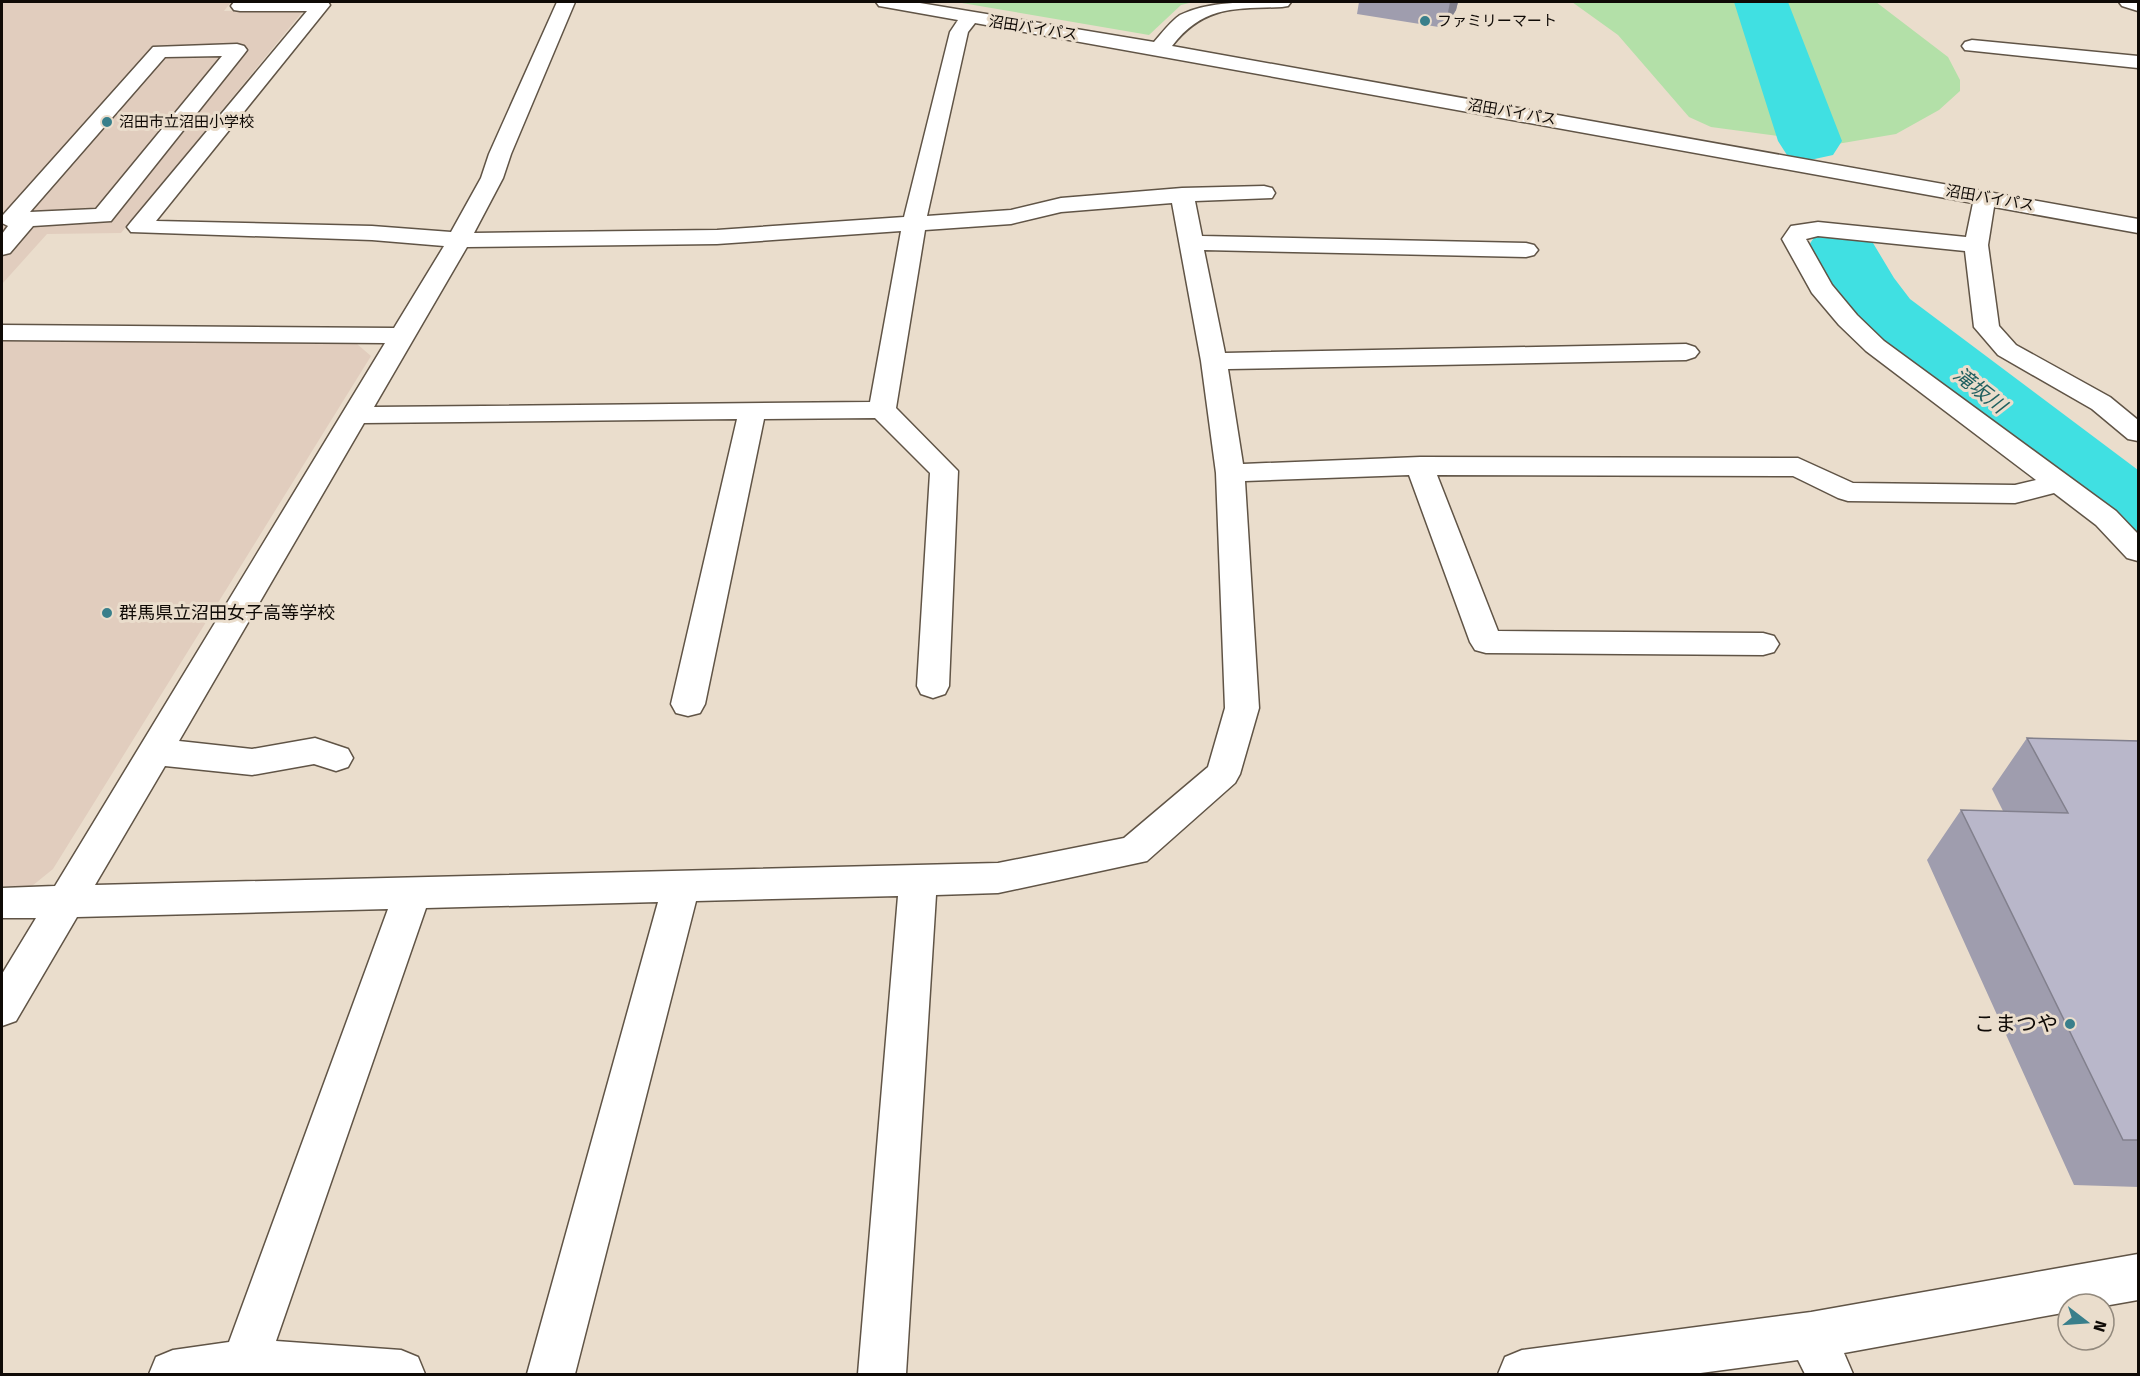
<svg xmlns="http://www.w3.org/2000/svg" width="2140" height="1376" font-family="'Fira Sans','Noto Sans JP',sans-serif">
	<rect width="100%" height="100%" fill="#eaddcc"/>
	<path fill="#e1cdbe" d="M2 2H231L224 11 304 10 121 233 47 234 2 284Z
		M2 340 357 344 371 356 53 869 32 886H2Z"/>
	<path fill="#b3e0a8" d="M956 2H1193L1181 5 1149 35Z
		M1572 2H1876L1948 57 1960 80V91L1939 110 1896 134 1837 144 1711 127 1689 117 1618 35Z"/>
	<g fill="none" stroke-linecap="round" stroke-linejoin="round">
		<path fill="#40e0e2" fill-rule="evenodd" d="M1734 2H1788L1842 141 1833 155 1810 160 1787 155 1778 141Z
			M1842 227 1867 233 1894 278 1910 299 2138 470V541L2107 533 1858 331 1825 285 1807 248 1817 233Z"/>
		<defs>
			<path id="minor" d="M234 2H328L330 5 156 221 372 226 451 232 481 178 489 154 557 2H575L511 154 503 178 474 233 717 230 904 217 950 32 958 20 885 7 879 6 876 2H914L1154 42C1162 33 1170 22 1180 15 1210 0 1256 2 1291 2L1288 6 1282 7C1235 9 1204 5 1172 46L2138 219V233L1994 207 1988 245 1999 326 2016 345 2110 397 2138 420V441L2128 439 2092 409 1998 355 1974 327 1965 251 1818 236 1806 239 1832 285 1857 315 1884 341 2116 511 2138 534V561L2127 558 2096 525 2054 493 2015 503 1848 501 1838 498 1793 476 1437 475 1498 631 1763 633 1774 636 1779 644 1774 652 1763 655 1486 653 1475 650 1470 642 1409 475 1245 481 1259 708 1240 774 1235 783 1147 861 998 893 936 895 906 1374H858L898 896 696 901 575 1374H527L658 902 426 908 276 1341 401 1350 418 1357 425 1374H149L156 1357 173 1350 229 1342 388 909 77 917 16 1021 2 1026V974L36 918H2V888L55 886 385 343 2 340V325L394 328 444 246 372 240 131 232 127 227 131 222 307 11H240L234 10 231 6ZM975 23 1973 203 1966 237 1818 222 1791 226 1782 239 1812 293 1839 325 1866 351 2036 480 2015 485 1853 483 1798 458 1420 457 1243 464 1228 369 1686 360 1695 357 1699 352 1695 347 1686 344 1225 353 1204 250 1526 257 1534 255 1538 250 1534 245 1526 243 1202 236 1195 201 1272 198 1275 193 1272 188 1264 186 1182 188 1061 198 1011 210 927 216 968 32ZM1172 203 1201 361 1216 473 1225 708 1208 767 1124 838 998 863 95 885 165 766 252 775 314 764 336 771 348 767 353 758 348 749 315 738 252 749 179 741 364 423 737 419 671 704 676 713 688 716 700 713 705 704 764 419 875 418 930 473 917 686 921 694 933 698 945 694 949 686 958 471 896 408 925 230 1011 224 1061 212ZM901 231 870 402 374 407 467 247 717 244Z
				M2119 2H2138V11L2122 6Z
				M1972 40 2138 56V68L1965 50 1962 46 1965 42Z
				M237 44 244 46 247 50 244 54 111 221 33 226 10 253 2 255V234L8 226 2 223 3 215 153 47ZM222 56 96 209 30 212 165 57Z
				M2138 1254V1300L2104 1306V1304H2068V1312L1844 1353 1853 1374H1805L1798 1360 1693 1374H1498L1505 1357 1522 1350 1811 1312Z"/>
		</defs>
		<use href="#minor" stroke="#605446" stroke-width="3"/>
		<use href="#minor" fill="#fff" fill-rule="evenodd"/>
	</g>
	<path fill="#9f9dae" d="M1359 2H1458L1456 10 1445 28 1357 14Z
		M2027 738 2139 741V1187L2074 1185 1927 860 1961 810 2003 811 1992 789Z"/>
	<path fill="#82808d" d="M1450 2H1458L1456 10 1445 28Z"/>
	<path fill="#b9b7ca" stroke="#82808d" stroke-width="1.5" d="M2027 738 2139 741V1140H2123L1961 810 2068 813Z"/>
	<g fill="#397f8b" stroke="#eaddcc" stroke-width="2">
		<circle cx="1425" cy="21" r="6"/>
		<circle cx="107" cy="122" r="6"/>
		<circle cx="107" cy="613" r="6"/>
		<circle cx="2070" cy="1024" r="6"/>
	</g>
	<g text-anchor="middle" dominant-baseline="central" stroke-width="6" stroke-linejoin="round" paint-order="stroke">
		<g font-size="15" fill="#0f0a06" stroke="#eaddcc" text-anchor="start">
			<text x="1437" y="21">ファミリーマート</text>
			<text x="119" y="122">沼田市立沼田小学校</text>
		</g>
		<g font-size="15" fill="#0f0a06" stroke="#eaddcc">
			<text transform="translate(1033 28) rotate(9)">沼田バイパス</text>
			<text transform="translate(1512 112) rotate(10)">沼田バイパス</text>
			<text transform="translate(1990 198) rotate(10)">沼田バイパス</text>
		</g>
		<g font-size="18" fill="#0f0a06" stroke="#eaddcc" text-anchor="start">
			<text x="119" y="613">群馬県立沼田女子高等学校</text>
		</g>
		<g font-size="20" font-style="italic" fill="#1f5f5f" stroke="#eaddcc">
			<text transform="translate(1980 390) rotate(38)">滝坂川</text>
		</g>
		<g font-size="21" fill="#0f0a06" stroke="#eaddcc" text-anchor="end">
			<text x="2058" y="1024">こまつや</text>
		</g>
	</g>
	<rect width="2140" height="1376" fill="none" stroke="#0f0a06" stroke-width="6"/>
	<g transform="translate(2086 1322) rotate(107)"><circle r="28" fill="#eaddcc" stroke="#92897d" stroke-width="1.5"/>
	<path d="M0-4.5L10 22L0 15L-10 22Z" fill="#397f8b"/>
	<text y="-9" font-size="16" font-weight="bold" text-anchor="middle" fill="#0f0a06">N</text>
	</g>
</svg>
